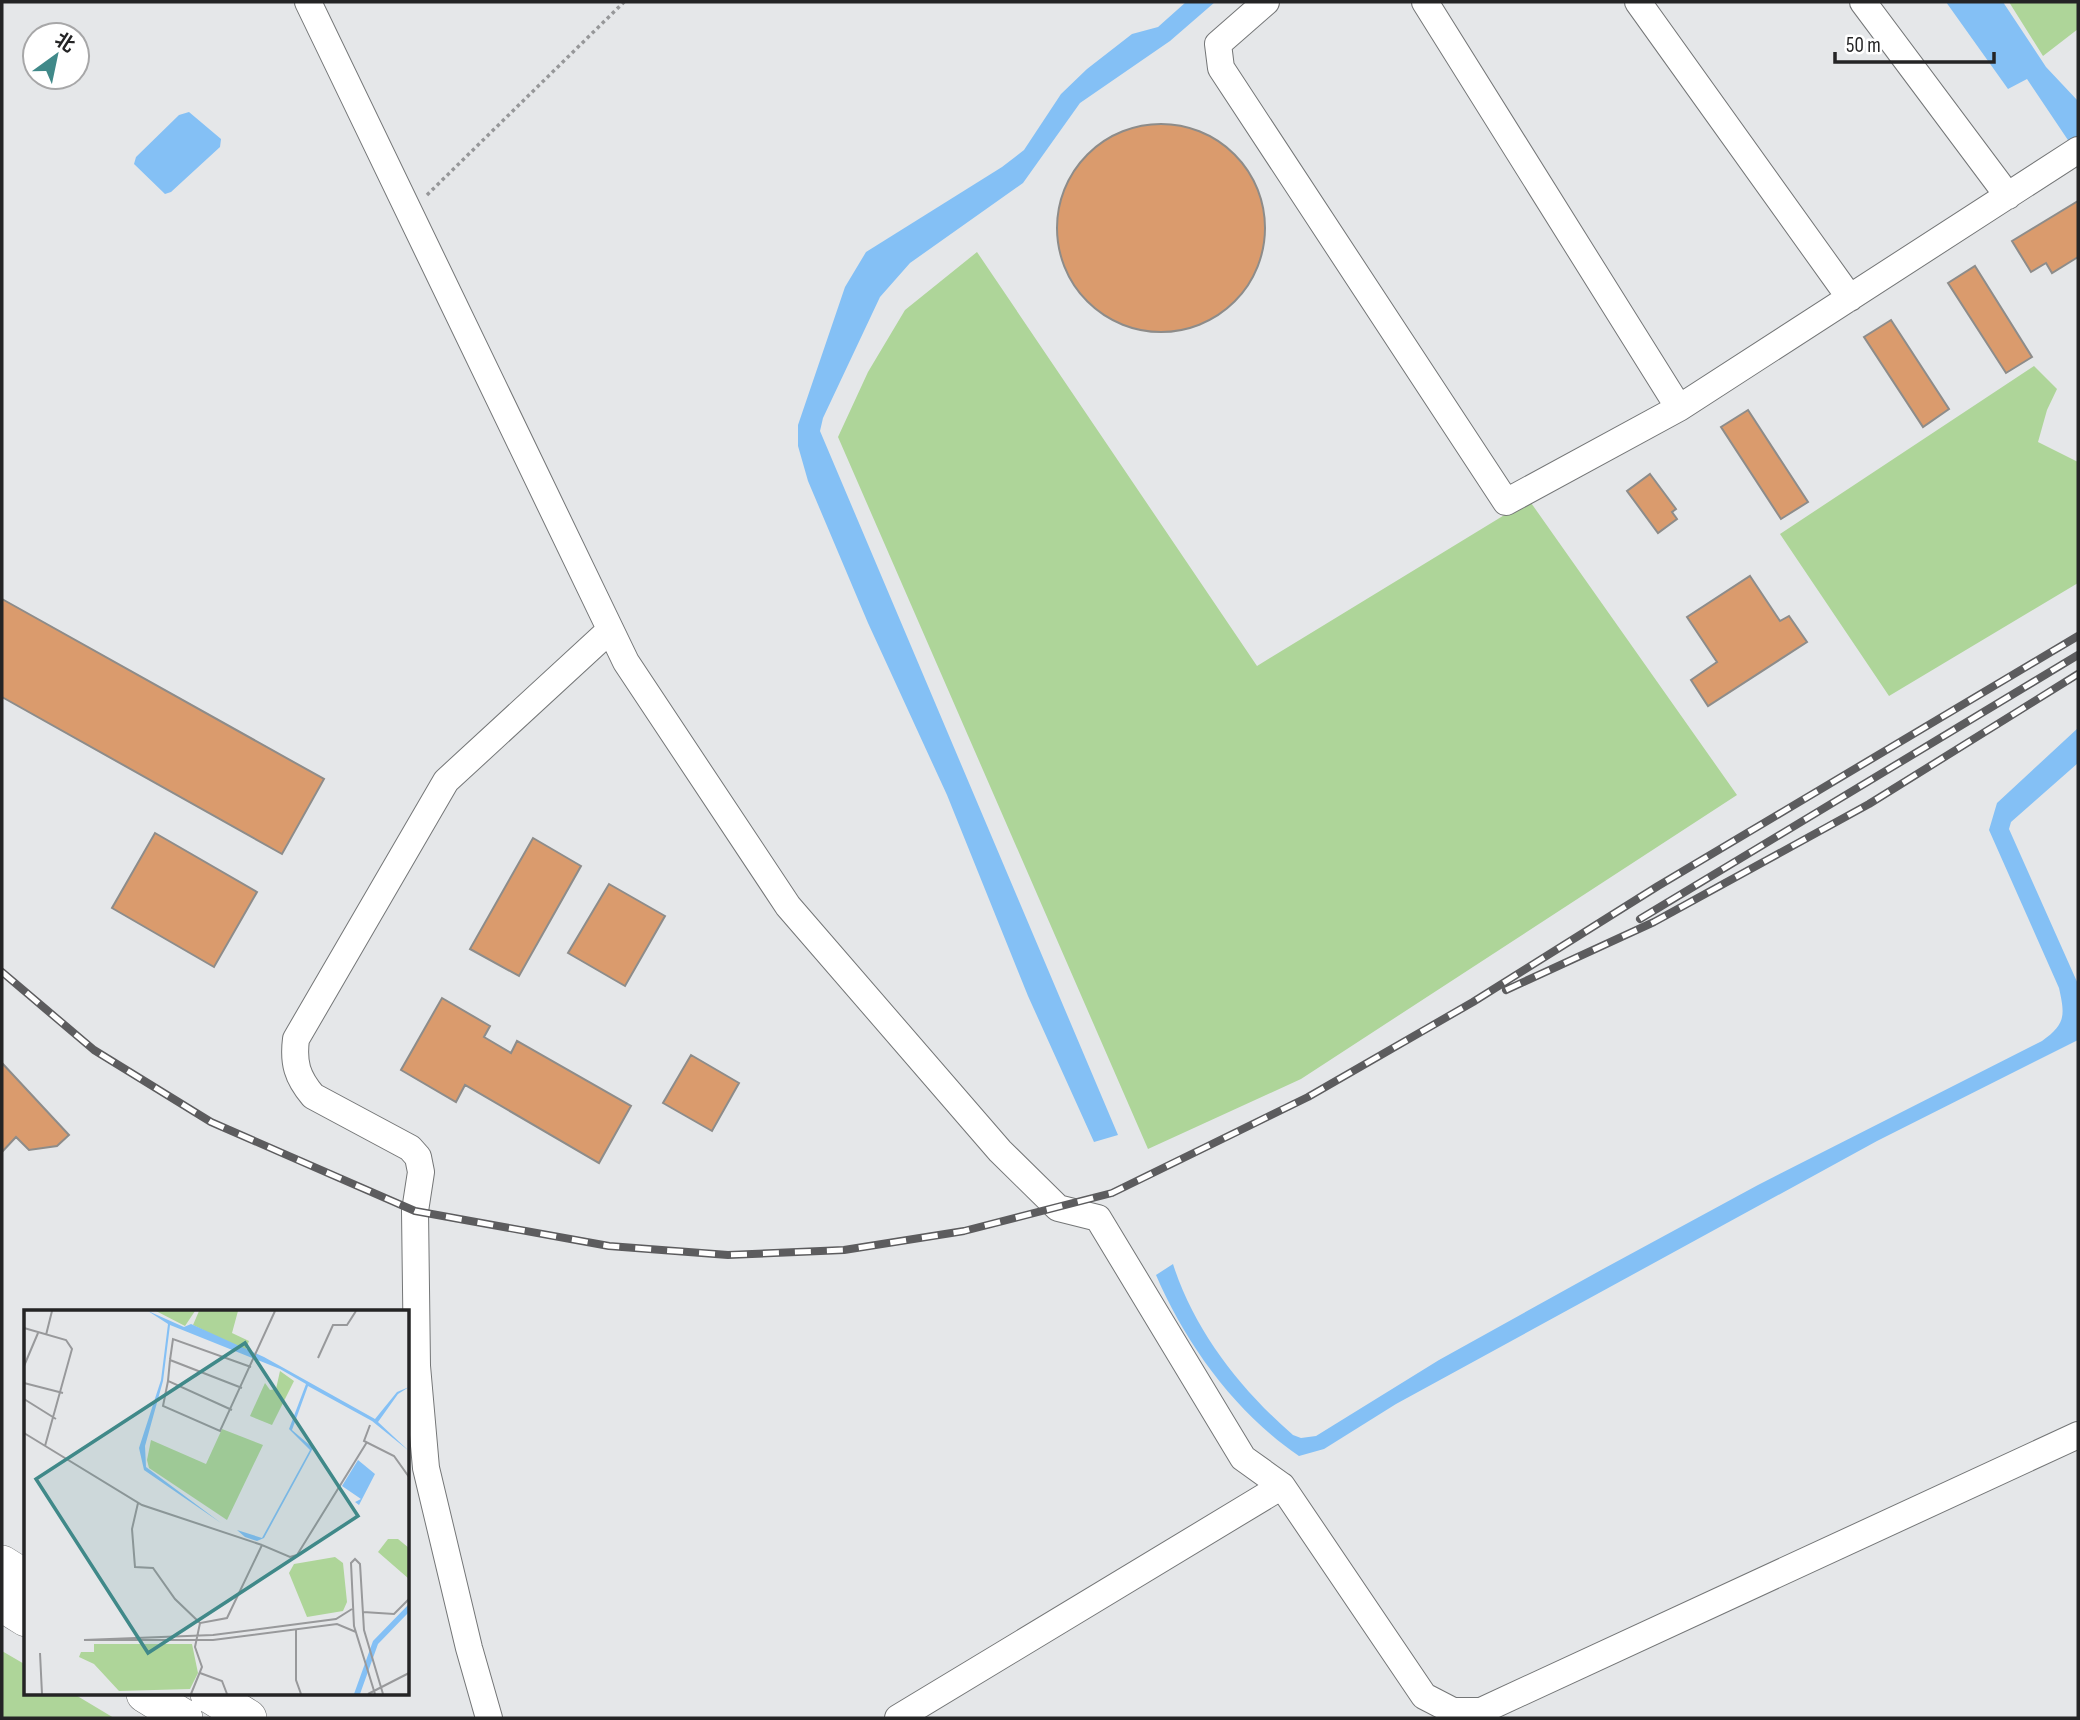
<svg xmlns="http://www.w3.org/2000/svg" width="2080" height="1720" font-family="'Sofia Sans Condensed','Noto Sans SC',sans-serif">
	<rect width="100%" height="100%" fill="#e5e7e9"/>
	<path fill="#aed599" d="M2009 2H2078V29L2043 56Z
		M977 252 1257 666 1529 500 1737 795 1301 1079 1148 1149 838 437 868 372 905 310Z
		M2034 366 2057 389 2047 410 2038 442 2078 462V583L1889 696 1780 534Z
		M2 1651 26 1665V1694H74L114 1718H2Z"/>
	<path fill="#84c0f5" d="M1186 2H1215L1170 41 1080 103 1023 183 910 263 880 297 823 418 820 431 1118 1135 1094 1142 1028 996 947 795 868 623 808 481 798 446V425L845 287 866 252 1002 167 1024 150 1061 94 1087 69 1132 34 1158 27Z
		M1946 2H2003L2046 67 2078 101V155L2027 79 2008 89Z
		M189 112 221 139 220 147 171 192 165 194 134 164 136 157 179 115Z
		M2078 728V763L2011 822 2009 829 2078 984V1040L1877 1141 1396 1404 1324 1449 1299 1456C1236 1413 1186 1345 1156 1275L1173 1264C1194 1330 1240 1389 1293 1435L1301 1438 1316 1436 1439 1360 1603 1269 1758 1185 2042 1041C2066 1024 2065 1015 2059 988L1989 830 1997 803Z"/>
	<path fill="#da9b6d" stroke="#8d8c8a" stroke-width="2" d="M1057 228a104 104 0 1 1 208 0a104 104 0 1 1-208 0Z
		M2078 201V257L2052 273 2046 263 2031 272 2012 241Z
		M1975 266 2032 357 2006 373 1948 283Z
		M1891 320 1949 409 1923 427 1864 337Z
		M1748 410 1808 502 1781 519 1721 427Z
		M1650 474 1676 509 1672 512 1677 519 1658 533 1627 491Z
		M1750 576 1780 621 1789 616 1807 642 1708 706 1691 680 1717 662 1687 617Z
		M2 599 324 779 282 854 2 697Z
		M155 833 257 892 214 967 112 908Z
		M533 838 581 866 519 976 470 949Z
		M609 884 665 916 625 986 568 953Z
		M442 998 490 1026 484 1037 511 1053 517 1041 631 1106 599 1163 465 1085 456 1102 401 1070Z
		M691 1055 739 1083 712 1131 663 1103Z
		M2 1063 69 1135 57 1146 29 1150 16 1137 2 1152Z"/>
	<g fill="none" stroke-linecap="round" stroke-linejoin="round">
		<defs>
			<path id="street" d="M308 2 626 662 788 906 1000 1151 1058 1208 1098 1218 1243 1458 1282 1486
				M1266 2 1218 44 1221 68 1506 502 1679 408 2078 150
				M1425 2 1679 408
				M1638 2 1850 298
				M1863 2 2008 196
				M489 1718 469 1648 426 1468 417 1366 415 1211 421 1172 418 1157 410 1148 313 1096C297 1077 293 1063 296 1039L446 781 610 630
				M898 1718 1282 1486 1424 1696 1453 1711H1481L2078 1435"/>
			<path id="secondary" d="M2 1564 26 1579
				M2 1603 26 1618
				M145 1694 184 1718
				M209 1694 248 1718"/>
		</defs>
		<use href="#street" stroke="#747677" stroke-width="28"/>
		<use href="#secondary" stroke="#747677" stroke-width="38"/>
		<path stroke="#969799" stroke-width="3.5" stroke-dasharray="3.5 3.5" stroke-linecap="butt" d="M427 195 624 2"/>
		<use href="#street" stroke="#fff" stroke-width="26"/>
		<use href="#secondary" stroke="#fff" stroke-width="37"/>
		<defs>
			<path id="rail" d="M1640 919 2078 655
				M2 972 94 1050 211 1122 415 1211 609 1246 728 1255 844 1250 964 1231 1112 1193 1308 1097 1473 1002 1658 886 2078 636
				M1506 990 1654 922 1869 804 2078 674"/>
		</defs>
		<use href="#rail" stroke="#5c5c5e" stroke-width="8"/>
		<use href="#rail" stroke="#fff" stroke-width="5" stroke-dasharray="16" stroke-linecap="butt"/>
	</g>
	<g transform="translate(24 1310)">
		<rect width="385" height="385" fill="#e5e7e9"/>
		<path d="M132 1H171L161 16ZM175 1H214L208 23 225 31 221 41 169 15ZM256 61 270 71 248 115 226 106 241 73 246 80 252 79ZM198 119 239 135 203 210 125 158 123 150 127 130 182 154ZM364 229H374L385 238V269L354 242ZM311 247 319 253 323 292 319 301 283 307 265 263 270 254ZM70 334H168L174 363 166 379 95 381 70 354 55 347 57 342H70Z" fill="#aed599"/>
		<path d="M124 1 160 17 167 14 240 47 351 109 373 82 385 77 374 84 354 112 385 141 348 111 284 76 268 120 289 138 240 228 233 231 221 227 213 220 238 228 286 140 265 119 282 74 256 59 146 15 139 71 121 136 122 157 197 213 120 160 115 138 137 70 144 14ZM334 150 351 164 335 195 331 192 337 189 318 176ZM385 294V302L354 334 336 384H330L349 331Z" fill="#84c0f5"/>
		<path fill="none" stroke="#98999b" stroke-width="2" d="M0 18 42 30 48 39 21 136M22 25 28 1M294 48 309 15H323L332 1M146 50 149 29 227 57M0 56 14 23M144 71 139 96 196 121 251 1M0 73 39 83M0 89 32 109M208 100 144 71 146 50 218 78M346 115 340 131 370 146 385 167M0 123 118 195 238 235M114 193 108 219 111 257 129 258 151 289 176 313M328 299 312 309 189 325 60 330H189L313 314 332 322M339 302 370 304 385 289M272 319V370L277 384M16 343 18 384M176 363 198 371 203 384M167 384 178 357 171 337 176 313 203 308 238 235 266 247 273 245 343 132M344 384 385 363M351 384 330 316 327 253 331 249 336 254 340 320 359 384"/>
		<path fill="#408989" fill-opacity="0.15" stroke="#408989" stroke-width="3.5" d="M221 33 334 206 124 343 12 169Z"/>
		<rect width="385" height="385" fill="none" stroke="#242425" stroke-width="3.5"/>
	</g>
	<rect width="2080" height="1720" fill="none" stroke="#242425" stroke-width="7"/>
	<g transform="translate(56 56) rotate(33)"><circle r="33" fill="#ffffff" stroke="#a7a7a8" stroke-width="2"/>
	<path d="M0-5L12 26L0 18L-12 26Z" fill="#408989"/>
	<text y="-10" font-size="19" font-weight="bold" text-anchor="middle" fill="#242425">北</text>
	</g>
	<path d="M1835 52v10h159v-10" fill="none" stroke="#242425" stroke-width="3.5"/>
	<text x="1846" y="52" font-size="21" fill="#242425" stroke="#ffffff" stroke-width="5" paint-order="stroke">50 m</text>
</svg>
